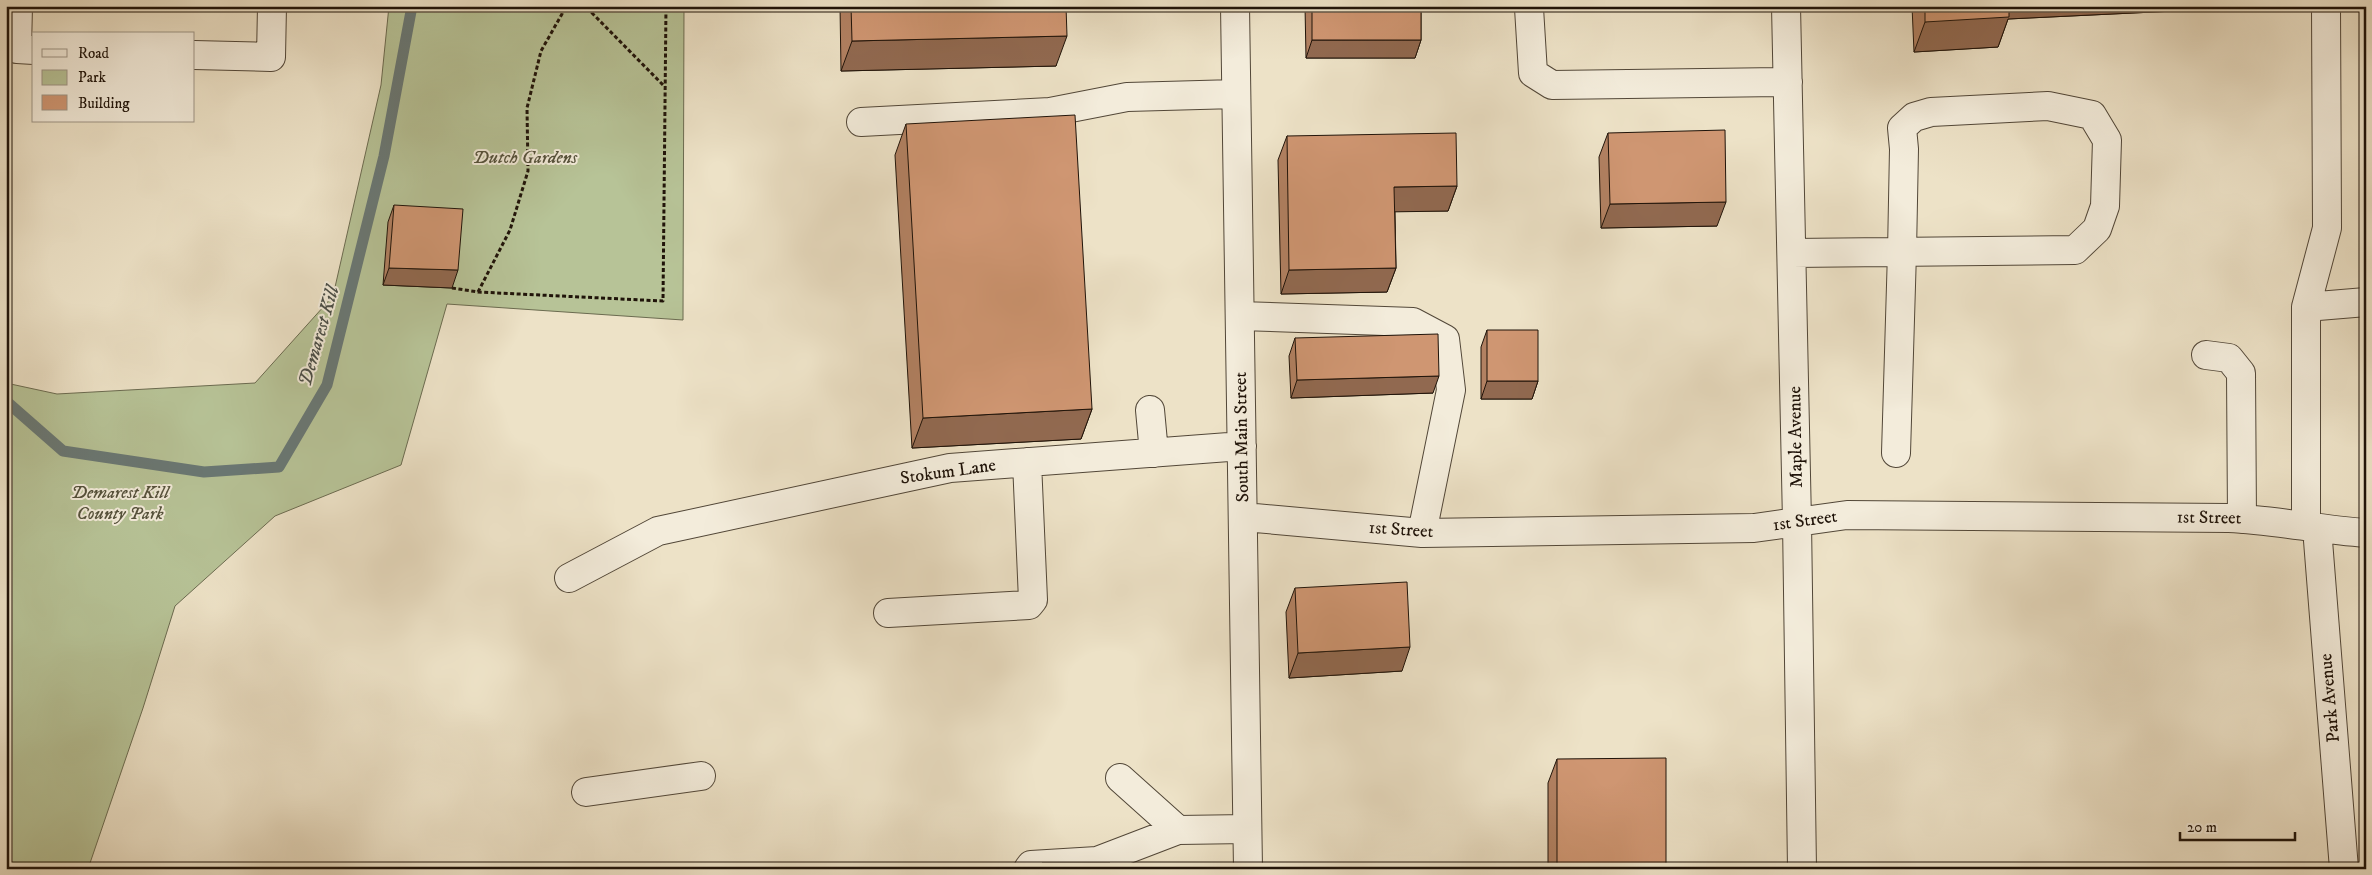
<svg xmlns="http://www.w3.org/2000/svg" width="2372" height="875" font-family="'IM FELL DW Pica',serif">
	<rect width="100%" height="100%" fill="#ede2c7"/>
	<filter id="stains"><feTurbulence type="fractalNoise" baseFrequency=".004" numOctaves="4"/><feColorMatrix values="0 0 0 0 .2 0 0 0 0 .09 0 0 0 0 .02 0 0 0 .5 -.17"/></filter>
	<radialGradient id="worn" r=".72"><stop offset=".6" stop-color="#630" stop-opacity="0"/><stop offset="1" stop-color="#630" stop-opacity=".3"/></radialGradient>
	<path fill="#b7c397" stroke="#6b6b50" d="M389 6H684L683 320 447 304 401 465 275 516 175 606 143 708 89 866 6 869V383L57 394 255 383 333 296 381 85Z"/>
	<g fill="none" stroke-linecap="round" stroke-linejoin="round">
		<path stroke="#697875" stroke-width="11" d="M6 401 63 451 204 472 279 467 327 385 384 156 412 6"/>
		<defs>
			<path id="minor" d="M18 6 17 49 34 50
				M1235 6 1248 869
				M1786 6 1797 522 1802 869
				M1529 8 1533 73 1552 85 1788 82
				M194 55 271 57 272 6
				M861 122 1050 112 1127 97 1236 94
				M1792 253 2075 250 2097 229 2105 206 2107 140 2092 115 2048 106 1931 112 1914 117 1902 128 1904 149 1902 252 1896 453
				M2306 307 2366 302
				M1240 316 1413 322 1445 339 1451 390 1422 533
				M2206 355 2229 358 2241 373 2242 519
				M1150 410 1154 453
				M1244 517 1422 533 1754 528 1847 515 2229 518C2275 520 2320 530 2366 533
				M2306 526V307L2327 228 2326 6
				M2317 528 2344 869
				M569 578 658 531 950 468 1242 446
				M888 613 1029 605 1033 600 1027 462
				M1120 778 1178 830 1247 829
				M586 792 701 776
				M1028 869 1031 865 1097 861 1178 830"/>
		</defs>
		<use href="#minor" stroke="#524738" stroke-width="30"/>
		<path stroke="#1f1309" stroke-width="3" stroke-dasharray="4 2.5" stroke-linecap="butt" d="M592 6V13L665 87
			M452 288 478 292 663 301 666 6
			M478 292 510 230 528 171 527 108 541 51 562 14 563 6"/>
		<use href="#minor" stroke="#f3ecdb" stroke-width="28"/>
	</g>
	<path fill="#b28162" stroke="#1f1309" d="M840 6H1066L1056 66 841 71Z
		M1305 6H1421V40L1415 58H1306Z
		M1912 6H2237V8L2008 19 1998 47 1914 52Z
		M906 124 1092 409 1081 439 912 448 895 155Z
		M1608 133 1717 226 1601 228 1599 157Z
		M1287 136 1457 186 1448 211H1395L1396 268 1387 292 1281 294 1278 160Z
		M394 205 452 288 383 285 388 222Z
		M1487 330 1538 381 1532 399H1481V347Z
		M1295 338 1433 393 1291 398 1289 356Z
		M1295 588 1402 671 1289 678 1286 612Z
		M1557 759 1666 869H1548V783Z"/>
	<path fill="#916950" stroke="#1f1309" d="M2002 6H2237V8L2008 19 1998 47 1914 52 1925 22Z
		M1067 36 1056 66 841 71 852 41Z
		M1312 40H1421L1415 58H1306Z
		M1457 186 1448 211 1385 212 1394 187Z
		M1726 202 1717 226 1601 228 1610 204Z
		M389 268 458 270 452 288 383 285Z
		M1396 268 1387 292 1281 294 1289 270Z
		M1439 376 1433 393 1291 398 1297 380Z
		M1487 381H1538L1532 399H1481Z
		M1092 409 1081 439 912 448 923 418Z
		M1410 647 1402 671 1289 678 1298 653Z"/>
	<path fill="#cf9672" stroke="#1f1309" d="M851 6H1066L1067 36 852 41Z
		M1312 6H1421V40H1312Z
		M1925 6H2009V17L1925 22Z
		M1075 115 1092 409 923 418 906 124Z
		M1725 130 1726 202 1610 204 1608 133Z
		M1456 133 1457 186 1394 187 1396 268 1289 270 1287 136Z
		M394 205 463 209 458 270 389 268Z
		M1487 330H1538V381H1487Z
		M1438 334 1439 376 1297 380 1295 338Z
		M1407 582 1410 647 1298 653 1295 588Z
		M1666 758V869H1557V759Z
		M1042 863H1110V869H1042Z"/>
	<g text-anchor="middle" dominant-baseline="central" stroke-width="4" stroke-linejoin="round" paint-order="stroke">
		<g font-size="18" font-style="italic" fill="#54513b" stroke="#f3ecdb">
			<text x="525" y="158">Dutch Gardens</text>
			<text x="120" y="493">Demarest Kill<tspan x="120" dy="21">County Park</tspan></text>
		</g>
		<g font-size="18" fill="#1f1309" stroke="#f3ecdb">
			<text transform="translate(1242 437) rotate(-91)">South Main Street</text>
			<text transform="translate(1796 437) rotate(-91)">Maple Avenue</text>
			<text transform="translate(948 472) rotate(-8)">Stokum Lane</text>
			<text transform="translate(2209 518) rotate(1)">1st Street</text>
			<text transform="translate(1805 521) rotate(-8)">1st Street</text>
			<text transform="translate(1401 530) rotate(4)">1st Street</text>
			<text transform="translate(2330 698) rotate(-95)">Park Avenue</text>
		</g>
		<g font-size="19" font-style="italic" fill="#4a4e48" stroke="#f3ecdb">
			<text transform="translate(319 336) rotate(-74)">Demarest Kill</text>
		</g>
	</g>
	<rect width="2372" height="875" fill="none" stroke="#ede2c7" stroke-width="25"/>
	<rect x="8" y="8" width="2357" height="860" fill="none" stroke="#1f1309" stroke-width="2.5"/>
	<rect x="12" y="12" width="2347" height="850" fill="none" stroke="#1f1309"/>
	<rect x="32" y="32" width="162" height="90" fill="#f3ecdb" stroke="#9e9587"/>
	<rect x="42" y="49" width="25" height="8" fill="#f3ecdb" stroke="#9e9587"/>
	<text x="78" y="58" font-size="15" fill="#1f1309">Road</text>
	<rect x="42" y="70" width="25" height="15" fill="#b7c397" stroke="#9e9587"/>
	<text x="78" y="82" font-size="15" fill="#1f1309">Park</text>
	<rect x="42" y="95" width="25" height="15" fill="#cf9672" stroke="#9e9587"/>
	<text x="78" y="108" font-size="15" fill="#1f1309">Building</text>
	<path d="M2180 832v8h115v-8" fill="none" stroke="#1f1309" stroke-width="2.5"/>
	<text x="2187" y="832" font-size="15" fill="#1f1309" stroke="#f3ecdb" stroke-width="4" paint-order="stroke">20 m</text>
	<rect width="100%" height="100%" filter="url(#stains)"/>
	<rect width="100%" height="100%" fill="url(#worn)"/>
</svg>
